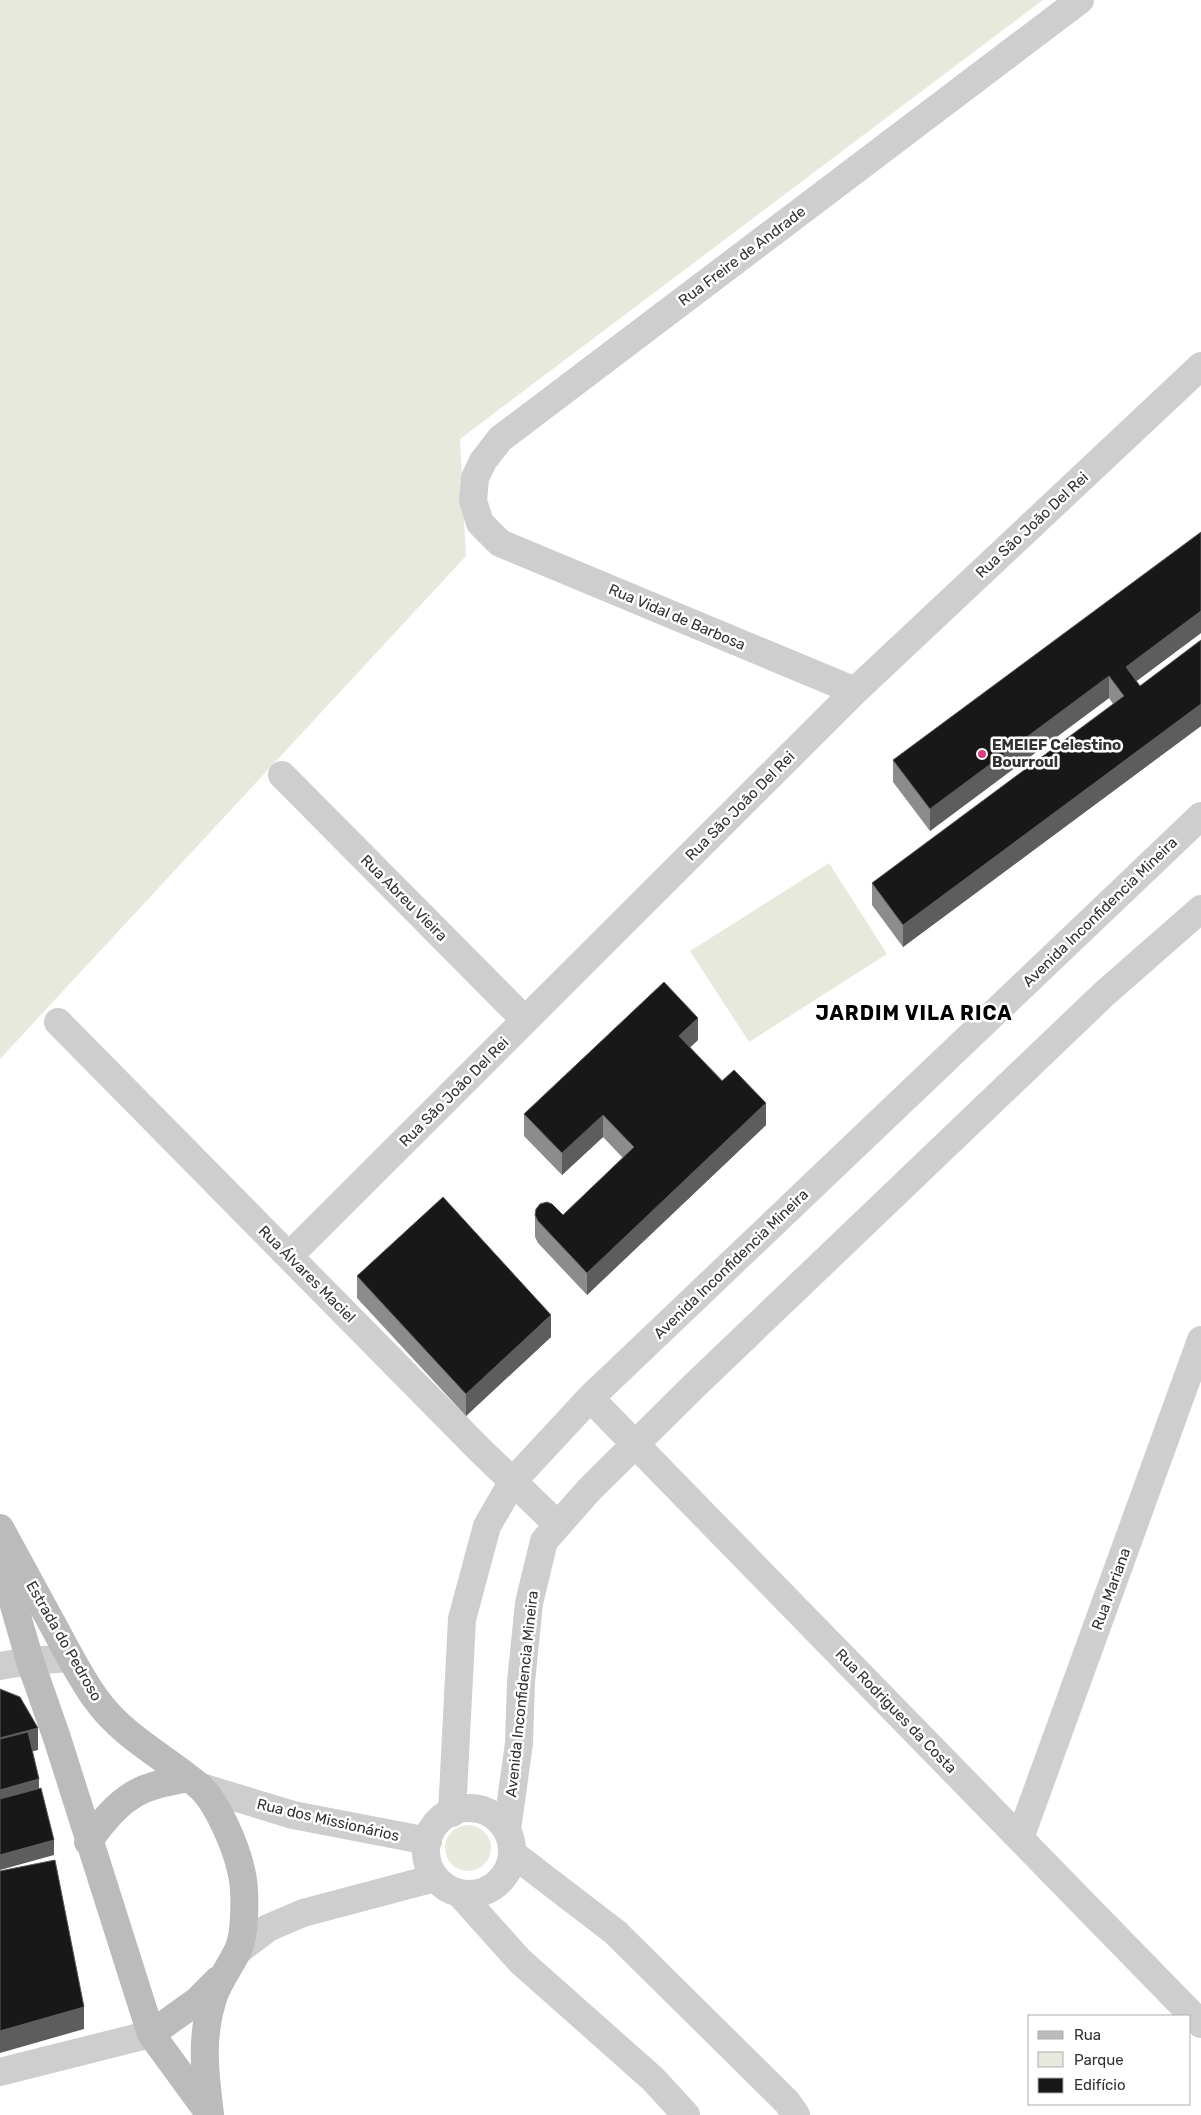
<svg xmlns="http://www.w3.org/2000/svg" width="1201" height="2115" font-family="Rubik,sans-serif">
	<rect width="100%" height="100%" fill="#fff"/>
	<path fill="#e8e9dd" d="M0 0H1043L460 439 466 556 0 1059Z
		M829 863 887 954 749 1042 690 951Z
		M445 1848a23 23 0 1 1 46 0a23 23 0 1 1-46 0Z"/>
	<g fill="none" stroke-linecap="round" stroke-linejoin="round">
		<path stroke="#cecece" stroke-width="28" d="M855 691 500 543 480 523 473 501 475 478 483 461 500 439 1080 0
			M282 775 525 1020
			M58 1022 480 1450 557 1524
			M289 1256 855 691 1201 366
			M590 1398 1201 2024
			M0 1666 30 1661 70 1658
			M201 1787 293 1815 428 1841
			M426 1851a43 43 0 1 1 86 0a43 43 0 1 1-86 0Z
			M452 1813 462 1619 487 1526 513 1481 590 1398 1201 816
			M507 1830 519 1743 521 1682 529 1603 544 1541 589 1490 694 1386 1104 994 1201 909
			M1020 1838 1201 1340
			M512 1853 615 1932 787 2102 796 2115
			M459 1893 520 1961 653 2079 686 2115
			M239 1950 268 1928 303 1913 435 1878
			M0 2072 151 2034"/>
		<path stroke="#bbb" stroke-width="28" d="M0 1528C18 1561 36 1594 54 1627 67 1651 80 1677 96 1699 123 1737 165 1757 199 1786 217 1801 236 1847 241 1870 246 1888 246 1936 237 1952 229 1968 219 1981 213 1998 200 2039 205 2073 210 2114
			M0 1557 30 1661 57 1738 151 2034 208 2112
			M88 1842C105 1818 124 1794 153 1786 164 1782 176 1781 187 1778
			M151 2034 197 2001 218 1980"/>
	</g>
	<path fill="#8c8c8c" d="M1201 633 1136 681 1140 686 1201 640V726L903 947 872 905V883L1113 704 1109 698 930 831 893 782V760Z
		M698 1040 690 1047 766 1125 587 1295 538 1243 535 1237V1215H563L623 1158 603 1137 562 1175 524 1136V1114Z
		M357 1276 551 1337 466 1416 357 1298Z"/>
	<path fill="#5d5d5d" d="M1201 611V633L1126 689V667Z
		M1109 676V698L930 831V809Z
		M1201 704V726L903 947V925Z
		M698 1018V1040L679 1058V1036Z
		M766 1103V1125L587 1295V1273Z
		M603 1115V1137L562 1175V1153Z
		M551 1315V1337L466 1416V1394Z
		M38 1728V1750L0 1760V1738Z
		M39 1779V1801L0 1812V1790Z
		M54 1840V1855L0 1870V1855Z
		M84 2007V2029L0 2053V2031Z"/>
	<path fill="#181818" stroke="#5d5d5d" d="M1201 532V611L1126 667 1140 686 1201 640V704L903 925 872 883 1124 696 1109 676 930 809 893 760Z
		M664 982 698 1018 679 1036 722 1081 734 1070 766 1103 587 1273 538 1221 535 1215 536 1209 540 1204 547 1202 552 1204 563 1215 634 1147 603 1115 562 1153 524 1114Z
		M443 1197 551 1315 466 1394 357 1276Z
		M0 1689 20 1697 38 1728 0 1738Z
		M28 1732 39 1779 0 1790V1739Z
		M41 1788 54 1840 0 1855V1799Z
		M55 1860 84 2007 0 2031V1871Z"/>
	<circle fill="#db3f81" stroke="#fff" stroke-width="2" cx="982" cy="754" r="5"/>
	<g text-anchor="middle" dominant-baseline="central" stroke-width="5" stroke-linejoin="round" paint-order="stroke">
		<g font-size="15" fill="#313131" stroke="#fff">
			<text transform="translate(742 256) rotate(-37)">Rua Freire de Andrade</text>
			<text transform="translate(1032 525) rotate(-43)">Rua São João Del Rei</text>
			<text transform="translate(677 617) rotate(23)">Rua Vidal de Barbosa</text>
			<text transform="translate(740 806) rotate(-45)">Rua São João Del Rei</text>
			<text transform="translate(404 898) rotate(45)">Rua Abreu Vieira</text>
			<text transform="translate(1100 912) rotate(-44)">Avenida Inconfidencia Mineira</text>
			<text transform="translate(454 1092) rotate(-45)">Rua São João Del Rei</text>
			<text transform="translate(731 1264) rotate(-44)">Avenida Inconfidencia Mineira</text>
			<text transform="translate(307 1274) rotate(45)">Rua Álvares Maciel</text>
			<text transform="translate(1111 1589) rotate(-70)">Rua Mariana</text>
			<text transform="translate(64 1641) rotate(60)">Estrada do Pedroso</text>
			<text transform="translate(522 1694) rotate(-84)">Avenida Inconfidencia Mineira</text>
			<text transform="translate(896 1711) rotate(46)">Rua Rodrigues da Costa</text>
			<text transform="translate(328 1820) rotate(13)">Rua dos Missionários</text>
		</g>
		<g font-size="15" font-weight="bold" fill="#313131" stroke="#fff" text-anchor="start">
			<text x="992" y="745">EMEIEF Celestino<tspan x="992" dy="17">Bourroul</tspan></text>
		</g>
		<g font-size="20" font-weight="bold" letter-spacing="1" fill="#000" stroke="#fff">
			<text x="914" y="1013">JARDIM VILA RICA</text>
		</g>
	</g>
	<rect x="1028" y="2015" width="162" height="90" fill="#ffffff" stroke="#adadad"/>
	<rect x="1038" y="2031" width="25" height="8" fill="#bbbbbb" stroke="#adadad"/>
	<text x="1074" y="2040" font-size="15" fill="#313131">Rua</text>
	<rect x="1038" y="2052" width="25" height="15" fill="#e8e9dd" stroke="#adadad"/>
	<text x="1074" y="2065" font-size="15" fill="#313131">Parque</text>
	<rect x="1038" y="2078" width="25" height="15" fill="#181818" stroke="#adadad"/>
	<text x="1074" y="2090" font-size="15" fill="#313131">Edifício</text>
</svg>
